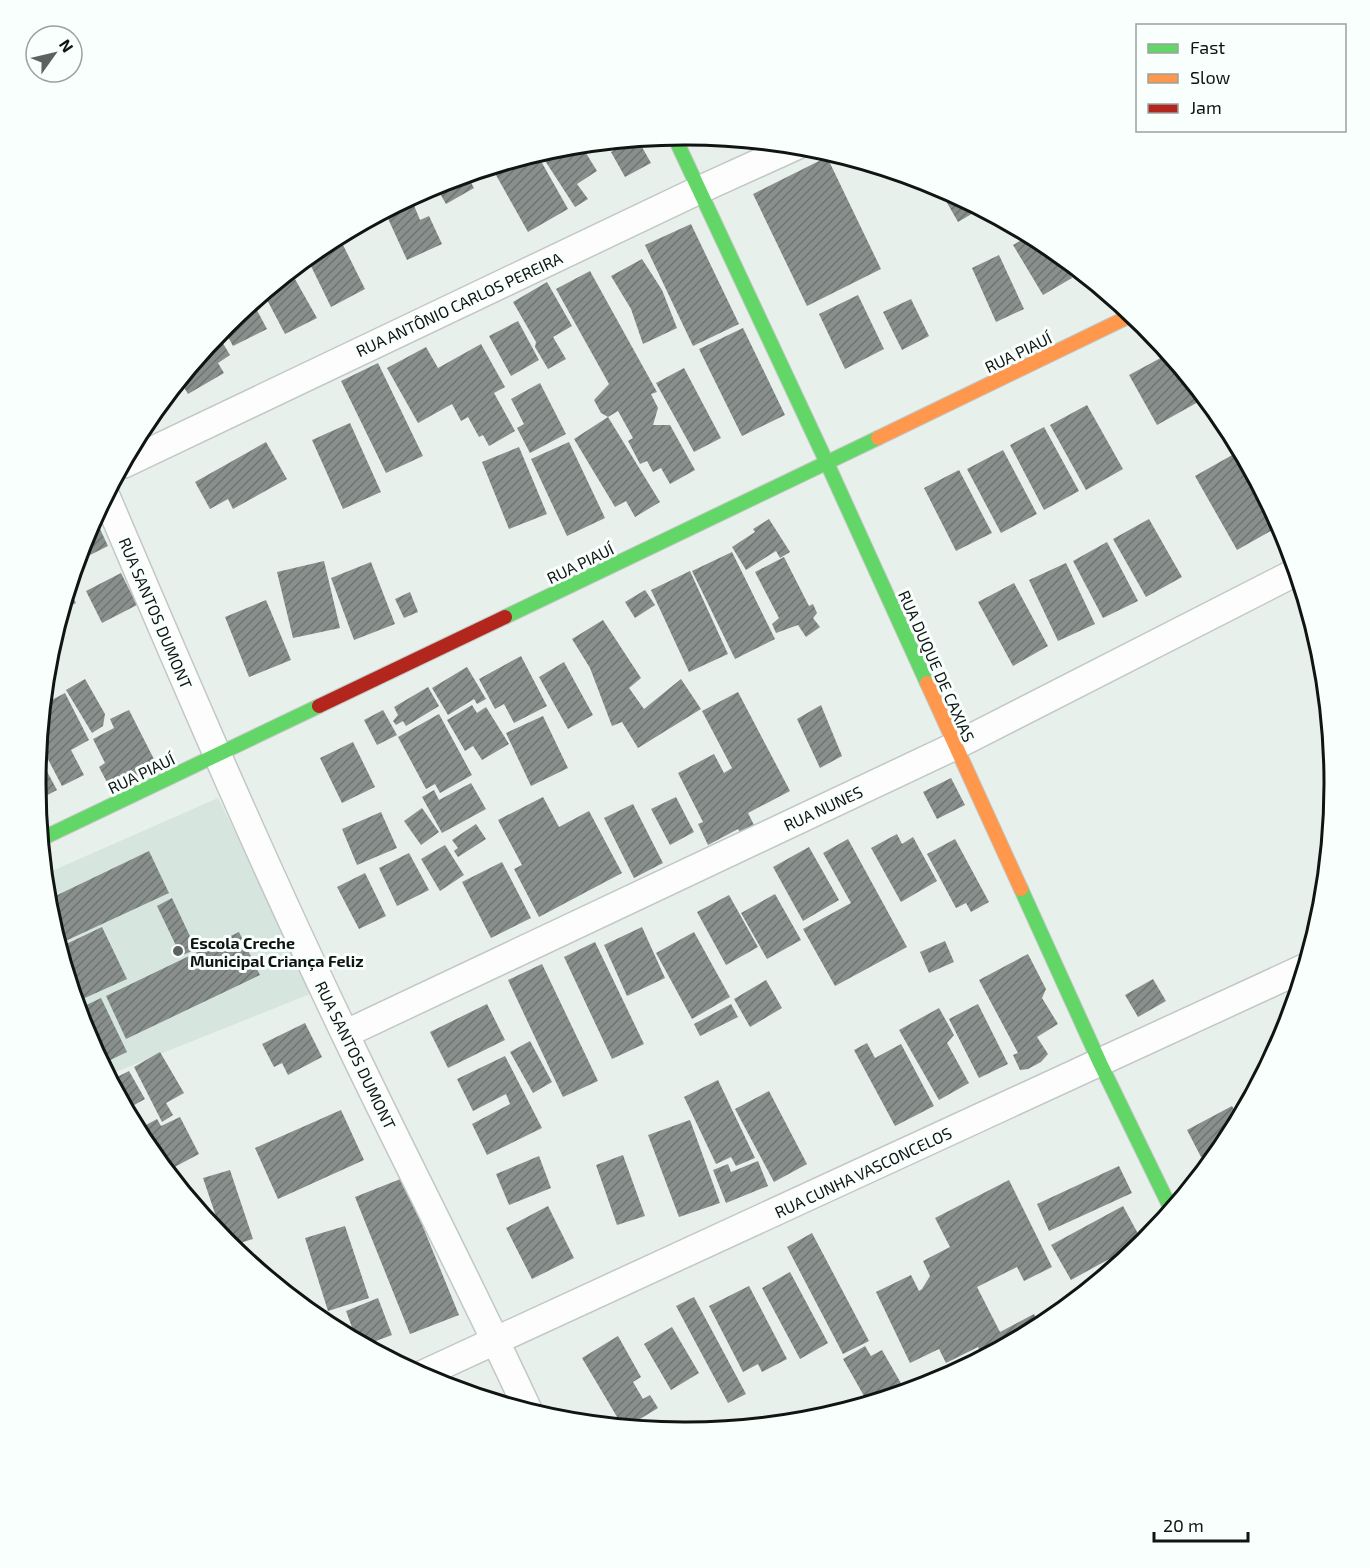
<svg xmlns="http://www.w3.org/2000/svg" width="1370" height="1568" font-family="'Exo 2',sans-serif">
	<defs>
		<pattern id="building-hatch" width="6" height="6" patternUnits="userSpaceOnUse" patternTransform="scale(1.5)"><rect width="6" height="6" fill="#888f8c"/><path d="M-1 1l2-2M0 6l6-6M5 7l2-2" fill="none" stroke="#6e7471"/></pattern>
	</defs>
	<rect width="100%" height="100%" fill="#e8f0ec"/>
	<path fill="#d6e5de" d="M218 798 315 992 108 1075 85 1032 48 910 45 874Z"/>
	<path fill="url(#building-hatch)" d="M724 139 743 141 729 147Z
		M632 140H638L651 163 625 177 611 152Z
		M581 145 597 171 577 184 588 199 575 207 540 153 559 147Z
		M537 154 568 209 528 232 492 168Z
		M827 157 881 269 807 306 753 194Z
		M467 175 474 188 446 204 435 185Z
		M938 187 980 209 958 222Z
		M411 198 420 220 429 216 442 244 407 260 385 212Z
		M691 224 739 324 693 346 645 245Z
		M1029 236 1046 245 1057 254 1072 278 1043 295 1013 245Z
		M339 237 365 289 331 307 307 258 325 244Z
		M999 255 1024 309 996 322 972 268Z
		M642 259 662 290 677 328 643 344 631 309 611 276Z
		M590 271 657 392 651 394 658 408 653 425H670L695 470 670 484 661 468 653 472 647 461 640 464 628 441 633 438 618 411 608 417 601 413 594 400 609 384 556 289Z
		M291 272 317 318 285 334 264 294Z
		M547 282 572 326 553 337 566 359 548 369 535 347 536 342 513 302Z
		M858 295 884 349 845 369 819 314Z
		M911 299 929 336 902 350 883 312Z
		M253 303 267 329 233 346 223 328Z
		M518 321 539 360 511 376 489 336Z
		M743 328 785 415 742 436 699 349Z
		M218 335 230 355 218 363 224 373 188 394 180 381Z
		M481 344 505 387 494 393 515 431 489 446 483 435 479 437 468 417 461 421 452 404 418 423 387 368 426 347 438 368Z
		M1168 354 1185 375 1200 401 1157 425 1129 375Z
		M378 363 423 456 386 473 341 381Z
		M684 368 721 438 694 452 656 383Z
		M540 383 566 434 530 453 517 428 524 424 511 399Z
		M1087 405 1123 469 1086 490 1050 425Z
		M608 417 660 502 635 517 626 501 615 507 574 439Z
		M350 423 381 492 343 509 312 440Z
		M1044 427 1079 491 1044 510 1010 445Z
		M266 442 287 479 233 509 228 499 210 509 195 482Z
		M569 442 605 518 567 536 531 459Z
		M519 447 547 514 509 529 482 462Z
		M1003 450 1037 514 1001 533 967 469Z
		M1234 454 1276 528 1237 550 1195 476Z
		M959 470 992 533 956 551 924 488Z
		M95 518 108 546 78 561 86 535Z
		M769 519 790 552 780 558 776 551 746 570 732 547 755 532 753 529Z
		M1149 519 1182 577 1146 597 1113 539Z
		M1107 542 1138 601 1103 618 1073 561Z
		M732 552 775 639 735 659 692 571Z
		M784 557 809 606 813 604 817 613 813 618 820 627 806 637 798 625 776 633 772 624 779 618 755 572Z
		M324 561 340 628 293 638 277 572Z
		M371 562 395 624 354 640 331 578Z
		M1066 563 1095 624 1058 641 1029 580Z
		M690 571 728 654 689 672 651 590Z
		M121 573 137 605 102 623 86 591Z
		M1014 583 1048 646 1013 666 978 602Z
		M69 590 76 603 63 610Z
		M645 590 655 605 635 618 625 602Z
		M410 592 418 612 404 618 395 599Z
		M266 600 291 660 249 677 225 617Z
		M603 620 641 678 629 688 644 709 681 679 701 709 638 748 622 722 612 726 590 668 572 639Z
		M521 656 547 706 514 723 504 704 495 709 479 679Z
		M564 662 593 715 568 729 539 677Z
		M467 667 486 699 477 704 474 699 448 715 432 688Z
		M85 679 105 714 103 726 92 733 66 690Z
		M428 687 439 706 406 726 403 721 396 725 393 721 398 715 394 707Z
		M738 692 790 791 748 813 755 827 741 834 738 829 708 845 698 824 703 822 678 773 714 754 724 773 732 768 702 711Z
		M65 693 89 740 71 750 84 775 62 786 40 744 44 704Z
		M472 705 477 713 486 707 509 744 482 760 473 746 465 751 447 720Z
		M821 705 842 756 820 768 797 719Z
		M129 710 159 769 112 792 99 767 105 763 93 739 114 728 110 719Z
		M383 710 397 735 377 745 364 720Z
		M439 714 472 775 440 793 435 784 426 789 398 737Z
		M543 716 568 768 531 786 506 733Z
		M353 742 375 787 342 803 320 758Z
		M43 764 57 790 38 800 36 784 38 767Z
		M951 778 965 805 937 819 923 792Z
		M471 783 486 809 442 833 422 797 434 790 439 800Z
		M543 797 559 827 589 811 622 873 539 917 514 869 522 865 498 820Z
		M676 797 694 832 670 845 651 809Z
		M633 804 663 863 634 878 604 818Z
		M422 808 439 832 421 845 404 821Z
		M381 812 397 848 357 865 342 829Z
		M476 824 486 839 458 857 454 851 458 848 452 840Z
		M897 834 902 844 913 837 937 881 901 902 871 848Z
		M848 839 907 947 835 986 803 929 851 903 823 853Z
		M955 839 989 902 971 912 966 903 956 908 927 854Z
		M445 845 464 875 440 891 421 859Z
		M809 847 839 900 803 921 773 867Z
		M149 851 169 893 59 944 48 910 47 900Z
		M409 853 429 890 397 906 379 868Z
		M502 862 531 918 491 938 462 882Z
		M365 873 386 916 359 929 337 887Z
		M775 894 801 940 767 959 741 913Z
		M729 895 758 947 726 965 697 912Z
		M172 898 196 949 181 956 157 906Z
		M102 927 127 979 76 1002 60 947Z
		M642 927 665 978 627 996 604 945Z
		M239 932 260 975 126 1039 106 996Z
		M694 932 730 997 692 1019 656 953Z
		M945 941 954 962 929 973 920 952Z
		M595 942 644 1044 612 1059 564 957Z
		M1028 954 1046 989 1042 998 1058 1024 1037 1037 1048 1054 1041 1062 1028 1069 1020 1070 1013 1055 1018 1053 979 980Z
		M542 964 598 1081 563 1097 508 980Z
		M1153 979 1166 1001 1138 1017 1125 995Z
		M766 980 782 1008 750 1027 734 999Z
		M101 998 127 1052 102 1064 85 1032 78 1009Z
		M487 1004 505 1040 448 1068 430 1032Z
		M731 1004 738 1017 700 1036 694 1024Z
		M978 1004 1008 1064 979 1078 949 1019Z
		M939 1008 954 1035 947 1043 969 1083 939 1100 899 1030Z
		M305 1023 322 1057 288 1075 282 1063 274 1067 262 1044Z
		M530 1041 552 1082 533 1093 510 1052Z
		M867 1043 875 1058 901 1044 934 1106 895 1126 854 1050Z
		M160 1052 184 1093 166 1103 173 1115 162 1122 134 1067Z
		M505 1056 542 1128 487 1155 472 1124 510 1104 506 1094 473 1111 457 1079Z
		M129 1071 145 1099 127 1109 111 1080Z
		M718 1080 755 1158 736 1166 731 1157 716 1164 684 1097Z
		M769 1091 807 1164 774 1182 735 1109Z
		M1232 1106 1239 1118 1225 1144 1201 1157 1187 1130Z
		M341 1110 364 1160 278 1199 255 1148Z
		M180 1117 199 1154 167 1171 145 1144 137 1130 157 1119 161 1126Z
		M690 1120 720 1203 679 1217 648 1135Z
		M623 1155 645 1216 617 1225 596 1165Z
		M539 1156 551 1188 509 1205 496 1174Z
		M758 1161 768 1186 726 1203 713 1170 728 1164 731 1172Z
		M1119 1166 1132 1193 1049 1231 1037 1204Z
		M230 1170 253 1239 230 1246 224 1240 203 1178Z
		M403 1178 459 1315 410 1334 355 1197Z
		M1009 1180 1052 1267 1024 1281 1017 1267 977 1287 1000 1332 1034 1314 1040 1327 983 1357 978 1347 946 1363 939 1349 910 1363 876 1292 911 1275 919 1291 922 1289 930 1276 923 1261 950 1247 935 1218Z
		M548 1206 574 1258 532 1279 506 1228Z
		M1123 1206 1142 1241 1071 1280 1051 1245Z
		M345 1226 369 1298 328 1311 305 1238Z
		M812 1233 869 1341 843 1354 787 1247Z
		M790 1272 828 1343 800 1359 762 1288Z
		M749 1286 787 1359 762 1372 758 1364 743 1372 709 1306Z
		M694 1297 746 1394 728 1403 676 1306Z
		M378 1298 392 1335 365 1345 357 1341 346 1311Z
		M672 1327 699 1373 671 1390 644 1344Z
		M618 1336 641 1377 633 1382 643 1399 650 1395 658 1408 627 1427H623L582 1358Z
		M865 1346 871 1356 882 1350 906 1392 868 1403 843 1359Z"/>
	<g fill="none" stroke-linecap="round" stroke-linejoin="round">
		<defs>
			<path id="street" d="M124 464 699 190 796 146
				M106 496C183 677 260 857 345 1034 405 1160 470 1284 529 1412
				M345 1034 955 746 1296 572
				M421 1375 1304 968"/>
			<path id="fast" d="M674 136 827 463 927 683
				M505 617 878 438
				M41 839 319 706
				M1021 889 1100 1063 1171 1209"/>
			<path id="slow" d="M878 438 1132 315
				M927 683 1021 889"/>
			<path id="jam" d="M319 706 505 617"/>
		</defs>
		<use href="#street" stroke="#c2c8c5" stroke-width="30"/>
		<use href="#fast" stroke="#c2c8c5" stroke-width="16"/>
		<use href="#slow" stroke="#c2c8c5" stroke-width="16"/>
		<use href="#jam" stroke="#c2c8c5" stroke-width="16"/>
		<use href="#street" stroke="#fcfdfc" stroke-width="27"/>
		<use href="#fast" stroke="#63d668" stroke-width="14"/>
		<use href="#slow" stroke="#ff974d" stroke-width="14"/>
		<use href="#jam" stroke="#b3261e" stroke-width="14"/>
	</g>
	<circle fill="#5c625f" stroke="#f8fffc" stroke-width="2" cx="178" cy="951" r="6"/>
	<g text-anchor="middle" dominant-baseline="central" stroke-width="6" stroke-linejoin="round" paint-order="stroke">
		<g font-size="16" fill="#101513" stroke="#f8fffc">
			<text transform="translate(459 304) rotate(-25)">RUA ANTÔNIO CARLOS PEREIRA</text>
			<text transform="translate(1018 352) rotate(-26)">RUA PIAUÍ</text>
			<text transform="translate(580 563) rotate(-26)">RUA PIAUÍ</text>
			<text transform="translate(156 613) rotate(67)">RUA SANTOS DUMONT</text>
			<text transform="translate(937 666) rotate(66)">RUA DUQUE DE CAXIAS</text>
			<text transform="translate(141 773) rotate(-26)">RUA PIAUÍ</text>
			<text transform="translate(823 808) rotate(-25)">RUA NUNES</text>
			<text transform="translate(356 1055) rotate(64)">RUA SANTOS DUMONT</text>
			<text transform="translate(863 1172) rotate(-25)">RUA CUNHA VASCONCELOS</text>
		</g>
		<g font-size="16" font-weight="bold" fill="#101513" stroke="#f8fffc" text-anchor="start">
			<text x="190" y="942">Escola Creche<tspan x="190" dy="18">Municipal Criança Feliz</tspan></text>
		</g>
	</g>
	<path d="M0 0H1370V1568H0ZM684 145H686A638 638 0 0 1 1324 783V784A638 638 0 0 1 686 1422H684A638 638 0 0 1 46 784V783A638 638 0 0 1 684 145Z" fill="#f8fffc" fill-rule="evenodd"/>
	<path fill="none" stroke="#101513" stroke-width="3" d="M684 145H686A638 638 0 0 1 1324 783V784A638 638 0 0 1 686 1422H684A638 638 0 0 1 46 784V783A638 638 0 0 1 684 145Z"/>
	<rect x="1136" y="24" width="210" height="108" fill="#f8fffc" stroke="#9ba19f" stroke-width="1.5"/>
	<rect x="1148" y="44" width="30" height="9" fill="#63d668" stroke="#9ba19f" stroke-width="1.5"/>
	<text x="1190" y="54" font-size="18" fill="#101513">Fast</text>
	<rect x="1148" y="74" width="30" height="9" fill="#ff974d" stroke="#9ba19f" stroke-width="1.5"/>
	<text x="1190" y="84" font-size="18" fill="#101513">Slow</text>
	<rect x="1148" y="104" width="30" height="9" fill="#b3261e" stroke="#9ba19f" stroke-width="1.5"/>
	<text x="1190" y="114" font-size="18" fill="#101513">Jam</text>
	<g transform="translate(54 54) rotate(56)"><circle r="28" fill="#f8fffc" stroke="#9ba19f" stroke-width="1.5"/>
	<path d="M0-4.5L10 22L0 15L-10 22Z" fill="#5c625f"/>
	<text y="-9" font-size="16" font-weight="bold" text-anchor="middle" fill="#101513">N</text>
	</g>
	<path d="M1154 1532v9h94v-9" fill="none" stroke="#101513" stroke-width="3"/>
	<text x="1163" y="1532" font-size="18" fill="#101513" stroke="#f8fffc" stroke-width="4.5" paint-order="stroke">20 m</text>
</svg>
